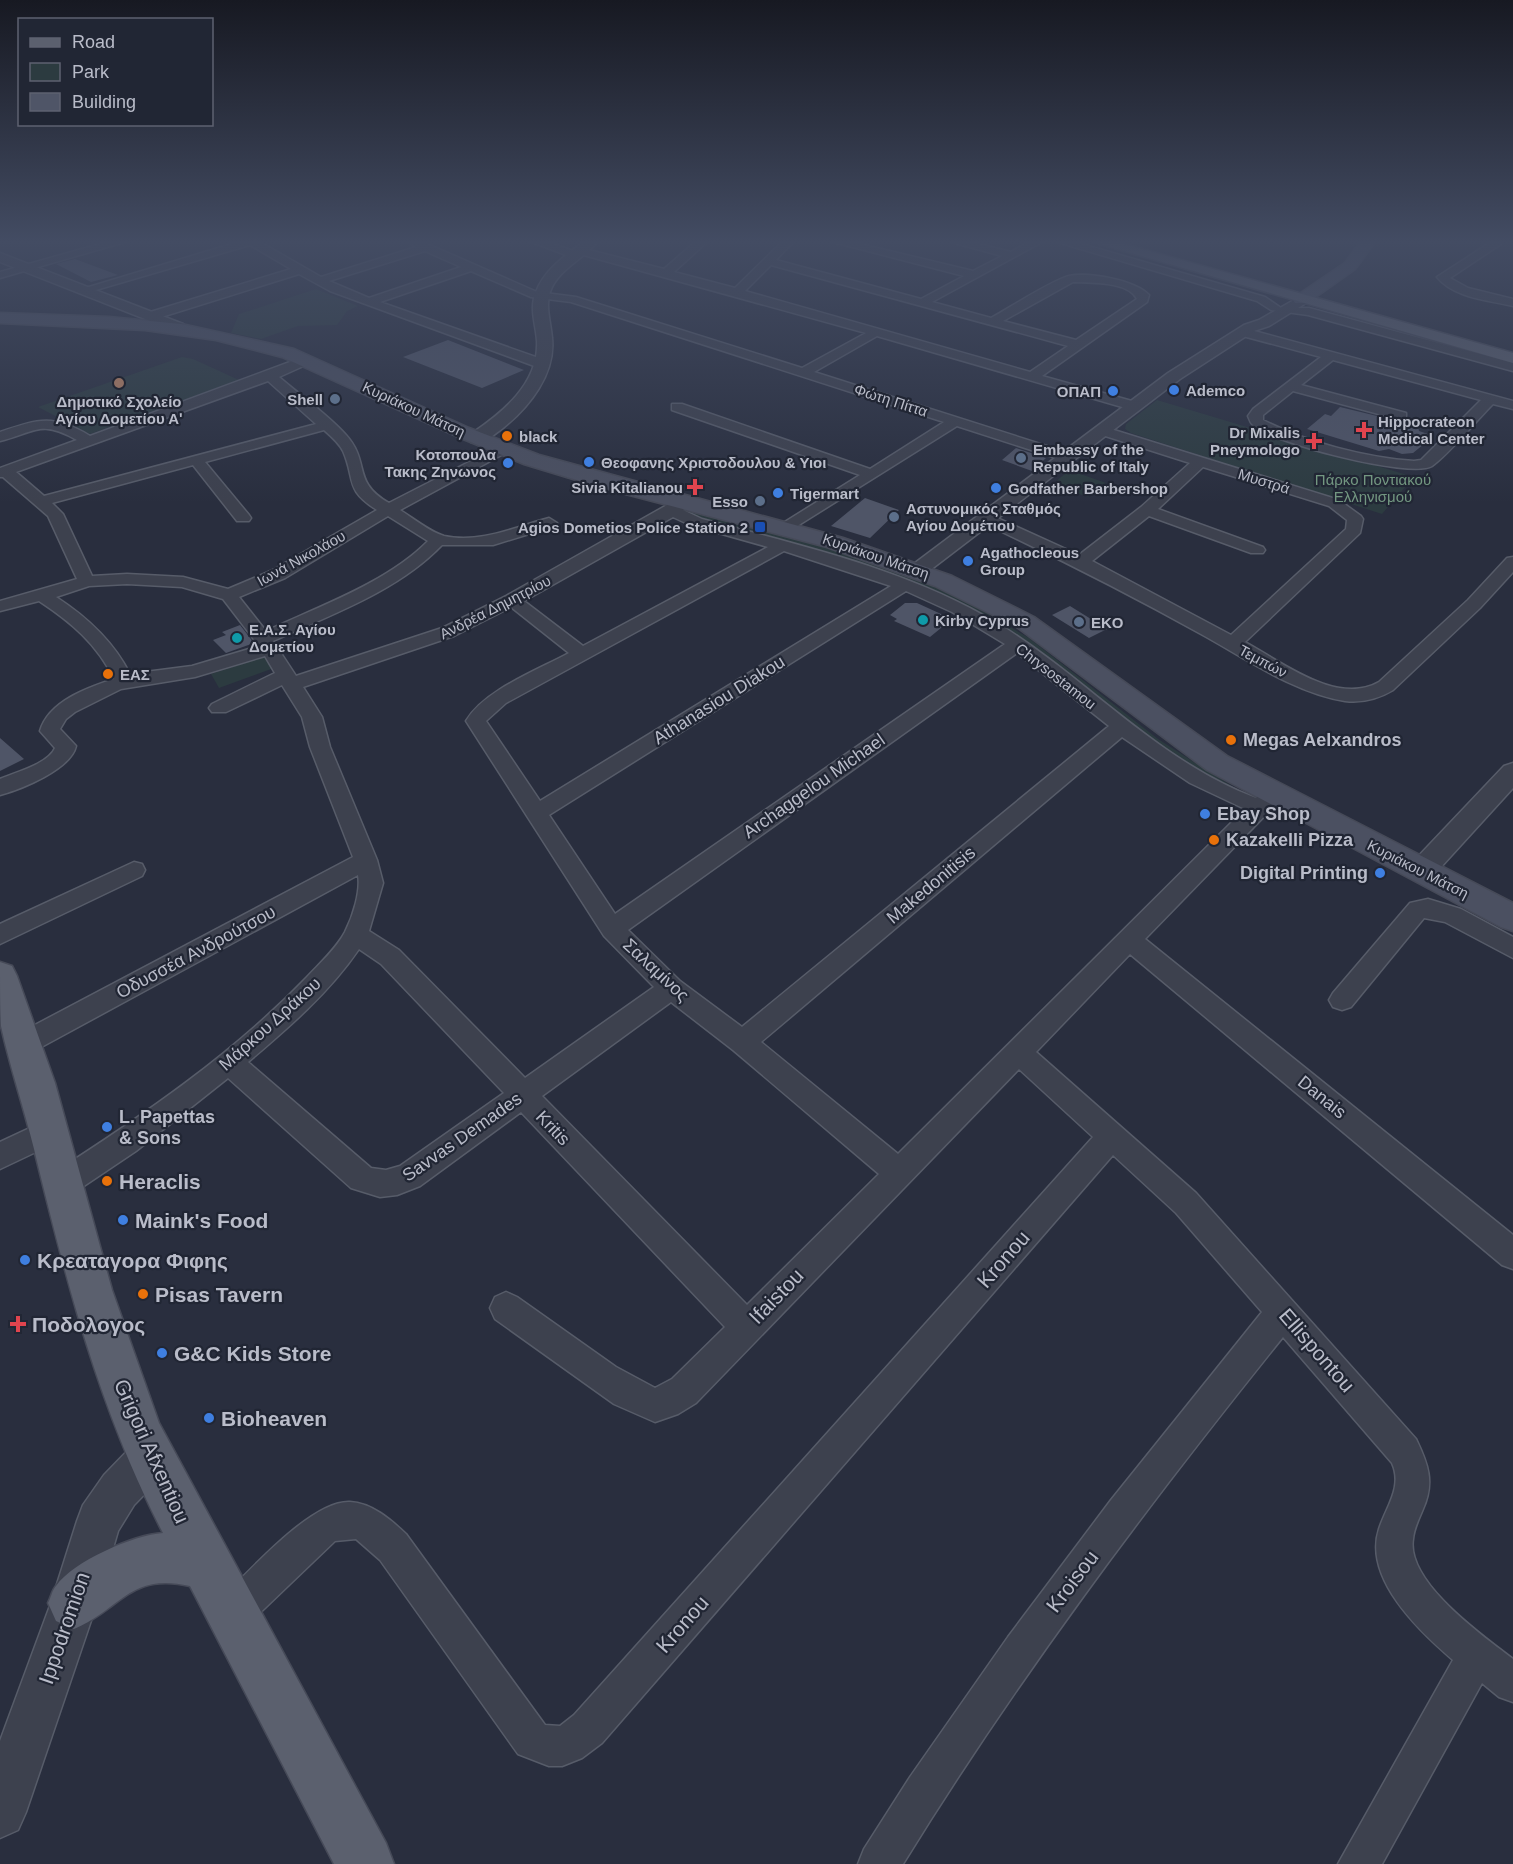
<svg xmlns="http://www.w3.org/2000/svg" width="1513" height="1864" font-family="Helvetica,sans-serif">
	<rect width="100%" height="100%" fill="#292e3e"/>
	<path fill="#2c3b40" d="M316 289 358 306 347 311 337 325 298 326 261 339 231 333 239 314Z
		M182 357 193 359 239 380 90 434 38 407Z
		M1157 400 1414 477 1382 514 1131 433 1125 429 1126 424Z
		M1069 470 1106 483 1088 497 1052 485Z
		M691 509 736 524 829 546 901 572 964 600 1029 638 1158 739 1241 792 1243 796 1173 758 971 612 691 517 688 514Z
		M266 656 274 668 219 688 211 674Z"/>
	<path fill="#4f5567" d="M75 259 118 275 91 282 56 264Z
		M448 340 524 370 482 388 403 357Z
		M1340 407 1418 426 1419 431 1434 436 1413 453 1402 454 1389 449 1379 451 1307 429 1325 414 1331 416Z
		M1016 448 1046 458 1032 471 1002 460Z
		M865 498 899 510 870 538 831 526Z
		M905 603H917L952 619 930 637 894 621 897 619 890 615Z
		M1070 606 1107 629 1089 638 1052 615Z
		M240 625 254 643 226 653 213 640 226 635 222 632Z
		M0 738 24 759 0 771Z"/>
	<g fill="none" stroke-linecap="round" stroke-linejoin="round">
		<defs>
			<path id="minor" d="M107 242H125L0 278V272Z
				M238 242H260L321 277 416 247 409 242H423L537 292 576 297 802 368 866 333 580 254 579 257H571L532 242H548L576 252 581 248 664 269 695 242H707L674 272 735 288 782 242H793L776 260 921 299 964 276 833 242H852L973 271 1002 256 951 242H971L1011 252 1028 242H1042L932 302 991 318C1009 308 1053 280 1069 276 1089 272 1135 280 1149 295L1147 302 1042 376 1139 403 1141 406 1134 410 1129 409 877 336 814 372 1072 454 1074 457 1072 460H1062L957 426 786 533 778 528 780 525 860 475 672 410V404H682L870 469 944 422 571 302 531 297 471 271 380 302 547 361V367H537L330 291 299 274 155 319H147V313L291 269 250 245 89 292 79 290ZM425 251 461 267 369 298 329 281ZM771 265 1068 346 1030 372 745 291ZM1073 282C1091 283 1128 281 1137 299L1076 340 1003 321Z
				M1057 242H1075L1265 297 1281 308H1309L1513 363V371L1308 315 1271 310 1257 301Z
				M1491 242 1501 244 1450 278 1468 288 1513 299V306C1488 300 1454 298 1437 277Z
				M1243 328 1513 401V409L1493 404C1478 419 1447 456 1432 466 1410 479 1268 442 1252 424 1250 422 1249 418 1248 416L1253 409 1321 357 1239 335V329ZM1333 360 1481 400 1421 460 1414 461C1367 458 1305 442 1263 420V415L1293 391 1401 420 1406 419V413L1301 385Z
				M306 356 310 357V363L279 377C301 396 327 414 346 435 371 463 351 481 389 503L502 445 507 446 509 449 507 452 400 510C413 518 430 532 444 536 480 544 515 527 549 518L557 523 555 526 493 545H442C398 591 330 615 273 641L296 676 442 628 506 596 683 496 691 501 683 510 702 519C802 546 907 569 997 623 1086 677 1157 761 1256 798 1265 790 1269 785 1281 789L1284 794 1281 799 1145 939 1513 1235V1269L1502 1265 1130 954 1036 1052 1196 1193 1416 1439C1428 1464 1435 1482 1423 1509 1419 1519 1414 1528 1413 1539 1406 1582 1483 1636 1513 1659V1702L1499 1697 1482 1683 1382 1864H1338L1453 1660C1419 1631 1363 1578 1379 1529 1386 1507 1403 1487 1392 1463L1283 1337C1147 1506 1017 1679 903 1864H858L864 1849 910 1777 1008 1637 1111 1500 1262 1312 1176 1213 1113 1155 602 1743 582 1758 562 1766H549L518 1754 380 1560 356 1539 335 1541 245 1627 232 1633 219 1627 213 1614 219 1601C247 1574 311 1500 350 1502 372 1503 391 1520 406 1534L545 1725 560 1726 574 1715 1093 1137 1019 1069 696 1403 678 1414 655 1422 614 1404 495 1319 490 1308 495 1297 506 1292 517 1297 616 1367 655 1388 672 1379 725 1327 521 1112 420 1186 397 1195 380 1197 351 1188 228 1078 136 1151 72 1194 62 1198 52 1194 48 1184 52 1174C141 1117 233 1054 307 977 320 963 336 949 345 932 353 916 361 891 358 875L34 1051 25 1054 16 1051 12 1043 16 1035 353 857 310 747 302 717 282 685 226 712H212L209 708 212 704 275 673 265 656 195 677 121 689 75 712 66 719 60 729 76 746C71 769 22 789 0 795V779C16 772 48 764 55 748L40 731C49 701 87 688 114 679 97 644 71 622 39 601L0 611V601L77 579 48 516 3 477H0V468L77 440C40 419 36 432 0 441V432C39 419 53 414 90 436ZM268 381 316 424 44 496 16 472ZM324 430C331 436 339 443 343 451 356 481 344 489 377 510L273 570 228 589 183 577 127 574 92 576 63 514 52 503 193 465 237 521H249L251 518 249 515 205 462ZM388 516 428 541C388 582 318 607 266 631L239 597 285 578ZM673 517 690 525 768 547 583 646 524 601ZM784 551 891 586 540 801 486 721 506 703ZM127 584 182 587 223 599 259 646 192 666 130 674C113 641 87 617 56 597L89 586ZM906 591 952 612 1005 644 615 914 549 815ZM511 607 569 653C538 670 484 690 466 721L604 936 654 987 525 1078 399 950 369 931 383 883 377 860 330 747 322 717 303 687 454 636ZM1017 653 1109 726 742 1027 680 981 628 930ZM1122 737 1190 783 1245 809 898 1154 761 1042ZM359 949 381 964 504 1093 400 1166 386 1170 371 1168 248 1062C288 1028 329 993 359 949ZM671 1002 733 1050 879 1174 747 1305 542 1096Z
				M1101 426 1339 500 1361 516 1363 519 1360 533 1245 642C1282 662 1337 706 1379 682L1468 600 1507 558 1513 557V572L1480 608 1393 690C1378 699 1362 703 1345 701 1294 693 1245 658 1201 634 1129 594 1056 557 981 522L979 519 981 516H993L1079 555 1141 507 1190 463 1096 433 1094 430ZM1203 467 1329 506 1347 520 1346 529 1231 635 1092 561 1149 516 1251 553H1263L1265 550 1263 547 1158 509Z
				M134 862 142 864 145 870 142 876 0 944V924Z
				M1428 899 1461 909 1513 937V958L1445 922 1424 918 1351 1007 1342 1010 1333 1007 1329 1000 1333 993 1410 903Z
				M49 1119 59 1123 63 1132 59 1141 0 1169V1142Z"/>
			<path id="tertiary" d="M583 242H597C583 260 558 269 550 292 545 307 551 323 552 338 556 374 529 407 503 428 493 435 484 445 471 442L468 438 471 434C502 413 539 384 537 341 536 325 529 308 536 292 544 270 565 256 583 242Z
				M0 253 183 324 186 327 183 330H173L0 262Z
				M1301 296 1306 297 1308 300 1306 303 1269 326 1254 331 1180 379 925 574H911L907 570 911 566 1168 373 1244 325 1259 320Z
				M1513 763V788L1431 878 1421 882 1411 878 1407 871 1411 864 1504 766Z
				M150 1437 165 1443 171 1458 165 1473 134 1505 118 1531 97 1603 26 1812 18 1830 0 1838V1741L51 1603 77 1521 83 1505 104 1475 135 1443Z"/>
			<path id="secondary" d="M1360 242H1375L1355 269 1307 303H1295L1293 300 1295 297 1345 263Z
				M0 313 109 317 181 324 294 349 469 428 539 455 843 538 952 576 1034 617 1227 756 1513 903V931L1501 927 1207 770 1017 627 935 586 827 547 603 488 524 464 456 436 282 357 216 340 145 330 0 323Z"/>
			<path id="primary" d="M1093 242H1117L1513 353V363Z
				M0 962 12 966 17 976 55 1083 112 1290 159 1423 386 1843 394 1864H334L190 1586C130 1572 121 1609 74 1629L56 1621 48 1603C51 1598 52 1590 56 1586 73 1561 134 1535 163 1533 99 1409 67 1284 34 1149 24 1108 10 1067 1 1026 0 1007 0 982 0 962Z"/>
		</defs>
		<use href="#minor" stroke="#575c69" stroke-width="3"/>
		<use href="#tertiary" stroke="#575c69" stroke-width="3"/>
		<use href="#secondary" stroke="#464a58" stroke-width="3"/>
		<use href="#primary" stroke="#464a58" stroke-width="3"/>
		<use href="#minor" fill="#3d414e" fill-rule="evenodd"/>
		<use href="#tertiary" fill="#3d414e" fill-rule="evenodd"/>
		<use href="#secondary" fill="#4b5061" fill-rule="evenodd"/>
		<use href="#primary" fill="#5b606e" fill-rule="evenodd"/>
	</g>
	<linearGradient id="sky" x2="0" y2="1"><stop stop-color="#171922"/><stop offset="0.48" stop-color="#434c63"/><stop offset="1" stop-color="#434c63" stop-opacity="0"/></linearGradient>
	<rect width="1513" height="503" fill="url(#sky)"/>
	<circle fill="#8d6e63" stroke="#212634" stroke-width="2" cx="119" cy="383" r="6"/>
	<g fill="#3f7fe0" stroke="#212634" stroke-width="2">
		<circle cx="1174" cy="390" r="6"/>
		<circle cx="1113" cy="391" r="6"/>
		<circle cx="589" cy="462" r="6"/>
		<circle cx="508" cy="463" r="6"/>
		<circle cx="996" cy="488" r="6"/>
		<circle cx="778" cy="493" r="6"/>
		<circle cx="968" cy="561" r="6"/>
		<circle cx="1205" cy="814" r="6"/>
		<circle cx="1380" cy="873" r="6"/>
		<circle cx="107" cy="1127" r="6"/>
		<circle cx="123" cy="1220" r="6"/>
		<circle cx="25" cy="1260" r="6"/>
		<circle cx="162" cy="1353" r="6"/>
		<circle cx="209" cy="1418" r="6"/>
	</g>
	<g fill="#5c6f8a" stroke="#212634" stroke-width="2">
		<circle cx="335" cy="399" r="6"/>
		<circle cx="1021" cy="458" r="6"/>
		<circle cx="760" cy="501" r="6"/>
		<circle cx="894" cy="517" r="6"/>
		<circle cx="1079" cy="622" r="6"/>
	</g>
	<g fill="#e0444e" stroke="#212634" stroke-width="2">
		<path d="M1361 421h6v6h6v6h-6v6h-6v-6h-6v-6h6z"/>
		<path d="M1311 432h6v6h6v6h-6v6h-6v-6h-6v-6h6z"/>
		<path d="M692 478h6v6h6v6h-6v6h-6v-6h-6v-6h6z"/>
		<path d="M15 1315h6v6h6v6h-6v6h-6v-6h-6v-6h6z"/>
	</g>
	<g fill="#e8710a" stroke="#212634" stroke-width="2">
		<circle cx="507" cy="436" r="6"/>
		<circle cx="108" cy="674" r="6"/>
		<circle cx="1231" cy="740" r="6"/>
		<circle cx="1214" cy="840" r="6"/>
		<circle cx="107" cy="1181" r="6"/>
		<circle cx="143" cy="1294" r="6"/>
	</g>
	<rect fill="#1a4fb4" stroke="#212634" stroke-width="2" x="754" y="521" width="12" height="12" rx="3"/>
	<g fill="#0f9aa8" stroke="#212634" stroke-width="2">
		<circle cx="923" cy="620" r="6"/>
		<circle cx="237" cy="638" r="6"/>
	</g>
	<g text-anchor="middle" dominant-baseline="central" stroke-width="4.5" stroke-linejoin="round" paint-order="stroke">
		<g font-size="15" font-weight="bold" fill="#b9bcc9" stroke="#212634" text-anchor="start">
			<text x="1186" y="390">Ademco</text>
			<text x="1101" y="391" text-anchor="end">ΟΠΑΠ</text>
			<text x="323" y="399" text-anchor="end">Shell</text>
			<text x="119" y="401" text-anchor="middle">Δημοτικό Σχολείο<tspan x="119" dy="17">Αγίου Δομετίου Αʹ</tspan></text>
			<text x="1378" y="421">Hippocrateon<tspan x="1378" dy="17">Medical Center</tspan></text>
			<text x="1300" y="432" text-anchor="end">Dr Mixalis<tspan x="1300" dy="17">Pneymologo</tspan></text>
			<text x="519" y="436">black</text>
			<text x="1033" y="449">Embassy of the<tspan x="1033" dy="17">Republic of Italy</tspan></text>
			<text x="496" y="454" text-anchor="end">Κοτοπουλα<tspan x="496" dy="17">Τακης Ζηνωνος</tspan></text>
			<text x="601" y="462">Θεοφανης Χριστοδουλου &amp; Υιοι</text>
			<text x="683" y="487" text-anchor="end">Sivia Kitalianou</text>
			<text x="1008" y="488">Godfather Barbershop</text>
			<text x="790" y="493">Tigermart</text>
			<text x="748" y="501" text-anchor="end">Esso</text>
			<text x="906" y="508">Αστυνομικός Σταθμός<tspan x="906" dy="17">Αγίου Δομέτιου</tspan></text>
			<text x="748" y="527" text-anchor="end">Agios Dometios Police Station 2</text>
			<text x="980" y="552">Agathocleous<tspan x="980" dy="17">Group</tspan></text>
			<text x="935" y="620">Kirby Cyprus</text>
			<text x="1091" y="622">EKO</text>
			<text x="249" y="629">Ε.Α.Σ. Αγίου<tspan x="249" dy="17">Δομετίου</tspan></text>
			<text x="120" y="674">ΕΑΣ</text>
		</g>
		<g font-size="15" fill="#b9bcc9" stroke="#212634">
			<text transform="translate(891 400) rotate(18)">Φώτη Πίττα</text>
			<text transform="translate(414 409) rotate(25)">Κυριάκου Μάτση</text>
			<text transform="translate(1264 481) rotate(17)">Μυστρά</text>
			<text transform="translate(876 556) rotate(19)">Κυριάκου Μάτση</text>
			<text transform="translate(301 558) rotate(-29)">Ιωνά Νικολάου</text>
			<text transform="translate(495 607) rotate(-27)">Ανδρέα Δημητρίου</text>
			<text transform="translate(1263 661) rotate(28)">Τεμπών</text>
			<text transform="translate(1056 676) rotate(38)">Chrysostamou</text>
			<text transform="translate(1418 869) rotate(27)">Κυριάκου Μάτση</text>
		</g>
		<g font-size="15" fill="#739781" stroke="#212634">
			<text x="1373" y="479">Πάρκο Ποντιακού<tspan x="1373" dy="17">Ελληνισμού</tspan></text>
		</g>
		<g font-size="18" fill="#b9bcc9" stroke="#212634">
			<text transform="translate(719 700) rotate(-32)">Athanasiou Diakou</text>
			<text transform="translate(814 786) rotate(-35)">Archaggelou Michael</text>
			<text transform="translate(931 885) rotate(-40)">Makedonitisis</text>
			<text transform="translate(196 952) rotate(-28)">Οδυσσέα Ανδρούτσου</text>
			<text transform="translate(656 970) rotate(43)">Σαλαμίνος</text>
			<text transform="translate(270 1024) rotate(-42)">Μάρκου Δράκου</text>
			<text transform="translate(1322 1097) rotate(39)">Danais</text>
			<text transform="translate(553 1128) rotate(46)">Kritis</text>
			<text transform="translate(462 1137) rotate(-35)">Savvas Demades</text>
		</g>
		<g font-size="18" font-weight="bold" fill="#b9bcc9" stroke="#212634" text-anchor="start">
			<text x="1243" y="740">Megas Aelxandros</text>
			<text x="1217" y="814">Ebay Shop</text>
			<text x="1226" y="840">Kazakelli Pizza</text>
			<text x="1368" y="873" text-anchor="end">Digital Printing</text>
			<text x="119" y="1117">L. Papettas<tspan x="119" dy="21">&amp; Sons</tspan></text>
		</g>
		<g font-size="21" font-weight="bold" fill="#b9bcc9" stroke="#212634" text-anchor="start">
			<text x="119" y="1181">Heraclis</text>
			<text x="135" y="1220">Maink's Food</text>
			<text x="37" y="1260">Κρεαταγορα Φιφης</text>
			<text x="155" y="1294">Pisas Tavern</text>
			<text x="32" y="1324">Ποδολογος</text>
			<text x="174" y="1353">G&amp;C Kids Store</text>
			<text x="221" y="1418">Bioheaven</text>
		</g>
		<g font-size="21" fill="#b9bcc9" stroke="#212634">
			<text transform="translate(1003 1259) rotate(-49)">Kronou</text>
			<text transform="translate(776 1296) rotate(-46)">Ifaistou</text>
			<text transform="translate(1317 1350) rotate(49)">Ellispontou</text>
			<text transform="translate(152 1451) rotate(66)">Grigori Afxentiou</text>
			<text transform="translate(1072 1581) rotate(-53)">Kroisou</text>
			<text transform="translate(682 1624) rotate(-49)">Kronou</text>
			<text transform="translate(64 1628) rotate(-71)">Ippodromion</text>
		</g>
	</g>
	<rect x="18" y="18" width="195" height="108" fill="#212634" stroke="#5e6270" stroke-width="1.5"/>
	<rect x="30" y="38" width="30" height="9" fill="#5b606e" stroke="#5e6270" stroke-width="1.5"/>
	<text x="72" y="48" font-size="18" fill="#b9bcc9">Road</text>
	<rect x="30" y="63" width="30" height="18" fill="#2c3b40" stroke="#5e6270" stroke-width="1.5"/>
	<text x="72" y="78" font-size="18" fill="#b9bcc9">Park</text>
	<rect x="30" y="93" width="30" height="18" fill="#4f5567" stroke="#5e6270" stroke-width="1.5"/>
	<text x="72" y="108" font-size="18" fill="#b9bcc9">Building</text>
</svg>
